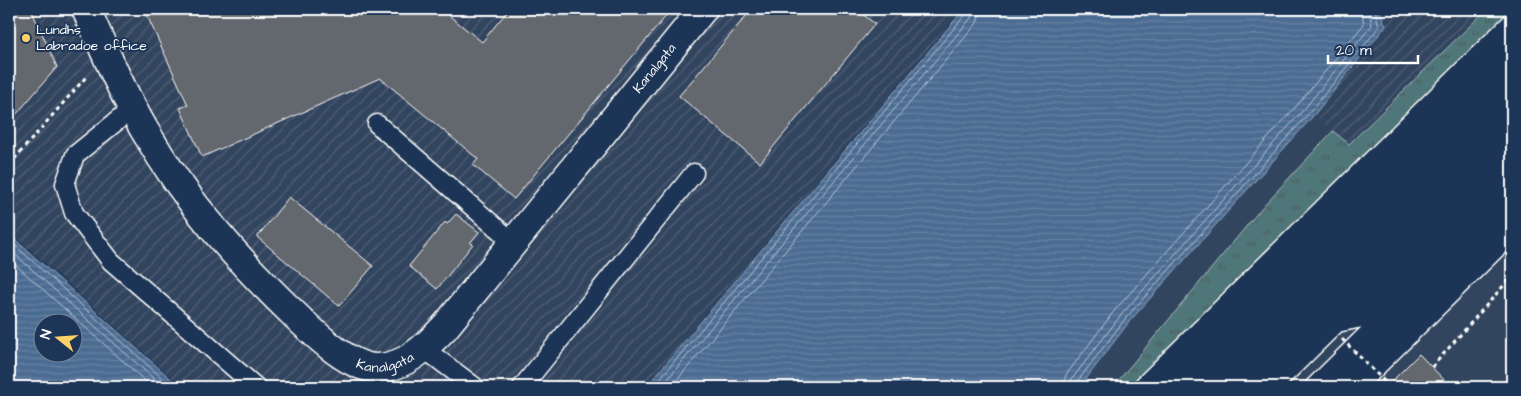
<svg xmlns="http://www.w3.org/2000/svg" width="1521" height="396" font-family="'Architects Daughter',sans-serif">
	<defs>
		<pattern id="industrial-furrows" width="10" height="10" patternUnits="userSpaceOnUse" patternTransform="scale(1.25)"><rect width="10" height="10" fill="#32445e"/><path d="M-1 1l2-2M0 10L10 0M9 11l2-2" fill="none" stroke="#516076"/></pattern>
		<pattern id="grass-tufts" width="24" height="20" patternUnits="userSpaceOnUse" patternTransform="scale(1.25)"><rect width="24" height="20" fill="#507679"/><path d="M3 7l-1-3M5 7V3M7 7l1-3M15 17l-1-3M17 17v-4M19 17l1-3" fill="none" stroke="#4e5d5e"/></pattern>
		<pattern id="water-rules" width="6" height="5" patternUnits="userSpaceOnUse" patternTransform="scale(1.25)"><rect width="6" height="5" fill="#4c6c92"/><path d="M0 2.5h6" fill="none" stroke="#6782a2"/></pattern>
	</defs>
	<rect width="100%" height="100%" fill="#1d3557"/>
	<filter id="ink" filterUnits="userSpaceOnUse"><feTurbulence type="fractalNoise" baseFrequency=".02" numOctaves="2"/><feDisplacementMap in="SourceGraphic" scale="10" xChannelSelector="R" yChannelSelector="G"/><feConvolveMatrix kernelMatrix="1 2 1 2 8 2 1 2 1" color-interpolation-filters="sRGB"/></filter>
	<g filter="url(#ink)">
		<path fill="#32445e" d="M1487 9H1512V387H1080L1129 322 1314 115 1349 144Z"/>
		<path fill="url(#industrial-furrows)" d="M9 9H962L645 387H182L9 231Z
			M1379 9H1487L1349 144 1314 115 1386 27Z"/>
		<path fill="url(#grass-tufts)" stroke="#a8babc" d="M1487 9H1512V12L1133 387H1113L1264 205 1333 131 1349 144Z"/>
		<path fill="url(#water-rules)" stroke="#94a7be" fill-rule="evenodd" d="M964 9H1379L1386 26 1314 115 1129 322 1080 387H646Z
			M9 234 180 387H9ZM42 324H72V354H42Z"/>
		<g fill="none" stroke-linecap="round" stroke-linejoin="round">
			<path stroke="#b7c4d3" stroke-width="1" d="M9 240 172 387
				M9 249 163 387
				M9 259 152 387
				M653 387 966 14 968 9
				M661 387 971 18 974 9
				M671 387 977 23 981 9
				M1062 387 1066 375 1115 310 1299 103 1364 24 1361 9
				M1070 387 1072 379 1121 315 1305 108 1372 25 1369 9
				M1076 387 1077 382 1125 319 1310 112 1379 27 1375 9"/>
		</g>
		<path fill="#64676e" stroke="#fff" d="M9 9H31L57 67 9 123Z
			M144 9H441L482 42 509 9H672L514 199 473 165 478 159 380 78 202 157 180 108 188 105Z
			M752 9H856L875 24 760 163 679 96Z
			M289 197 373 266 339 306 257 237Z
			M456 214 479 232 470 243 473 244 437 289 409 266 445 222 447 224Z
			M1419 354 1451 387H1386Z"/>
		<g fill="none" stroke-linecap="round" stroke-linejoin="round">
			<defs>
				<path id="service" d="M133 108 75 155 65 184 74 213 111 261 256 387
					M377 124 514 243
					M1337 323 1362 318 1512 169
					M423 348 475 387
					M522 387 694 173
					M1142 387 1512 22
					M1161 387 1512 40
					M1180 387 1512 59
					M1198 387 1512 77
					M1216 387 1512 95
					M1235 387 1512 113
					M1253 387 1512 132
					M1272 387 1512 150
					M1314 387 1512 191
					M1335 387 1512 212
					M1356 387 1512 233"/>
				<g id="secondary">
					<path id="s1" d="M86 9C104 50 122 92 145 131 186 202 238 261 298 318 316 335 350 368 376 368 405 368 427 346 445 327L703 9"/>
				</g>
			</defs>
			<use href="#service" stroke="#fff" stroke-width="21"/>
			<use href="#secondary" stroke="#fff" stroke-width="31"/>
			<path stroke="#fff" stroke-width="3" stroke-dasharray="4 4" stroke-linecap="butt" d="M9 165 86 77
				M1432 367 1512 276"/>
			<use href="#service" stroke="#1d3557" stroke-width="18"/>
			<use href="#secondary" stroke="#1d3557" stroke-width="28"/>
			<path stroke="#fff" stroke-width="3" stroke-dasharray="4 4" stroke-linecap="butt" d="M1342 339 1388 385"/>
		</g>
	</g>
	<circle fill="#ffd166" stroke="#1d3557" stroke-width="2" cx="26" cy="38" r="5"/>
	<g text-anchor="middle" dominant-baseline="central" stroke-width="4" stroke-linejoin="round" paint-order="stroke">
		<g font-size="14" fill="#fff" stroke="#1d3557" text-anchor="start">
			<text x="36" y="30">Lundhs<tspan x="36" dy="16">Labradoe office</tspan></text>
		</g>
		<g font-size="14" fill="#fff" stroke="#1d3557">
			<text stroke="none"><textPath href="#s1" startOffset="888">Kanalgata</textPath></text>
			<text stroke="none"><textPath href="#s1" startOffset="482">Kanalgata</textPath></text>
		</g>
	</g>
	<rect width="1521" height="396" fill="none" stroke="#1d3557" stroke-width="30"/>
	<rect x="15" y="15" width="1491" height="366" fill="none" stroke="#fff" stroke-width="2" filter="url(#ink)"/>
	<g transform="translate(58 338) rotate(287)"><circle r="24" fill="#1d3557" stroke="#77869a"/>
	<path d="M0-4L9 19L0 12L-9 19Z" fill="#ffd166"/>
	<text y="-8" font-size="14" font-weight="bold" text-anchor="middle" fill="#ffffff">N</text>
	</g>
	<path d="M1328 55v8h90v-8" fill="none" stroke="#ffffff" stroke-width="2.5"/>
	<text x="1336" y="55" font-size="15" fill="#ffffff" stroke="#1d3557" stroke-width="4" paint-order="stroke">20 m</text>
</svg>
